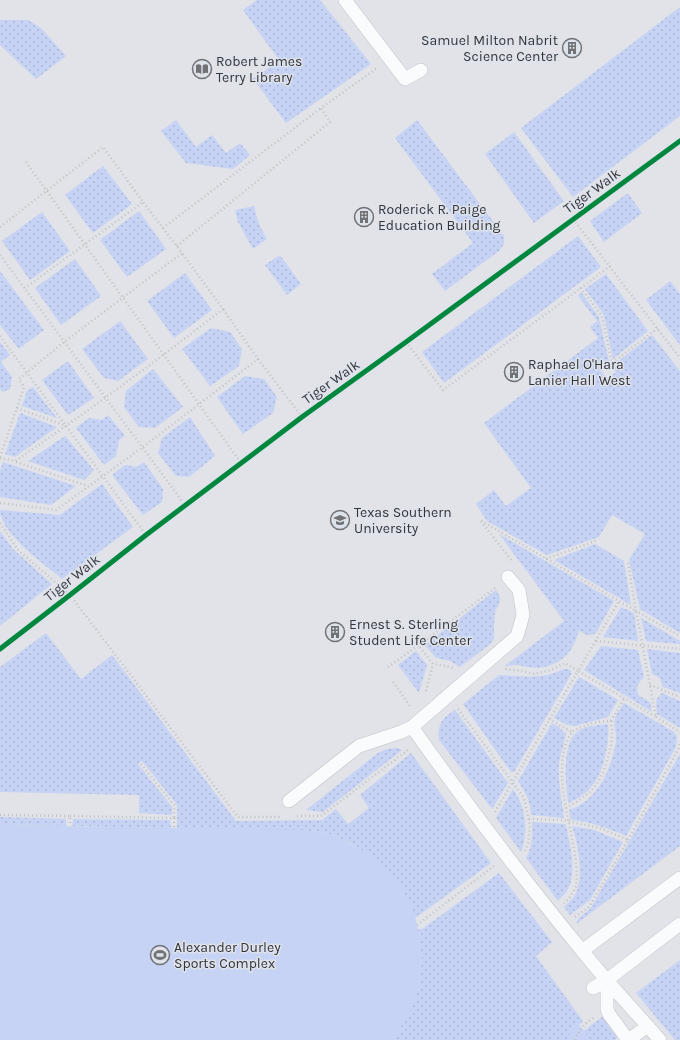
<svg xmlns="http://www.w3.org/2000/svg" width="680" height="1040" font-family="Karla,sans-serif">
	<defs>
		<pattern id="grass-dots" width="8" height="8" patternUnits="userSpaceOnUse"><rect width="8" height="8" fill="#c6d3f4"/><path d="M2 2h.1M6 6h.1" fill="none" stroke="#abb6d2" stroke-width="1.8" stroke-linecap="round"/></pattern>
	</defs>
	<rect width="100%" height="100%" fill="#e1e3e8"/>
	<path fill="url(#grass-dots)" d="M257 0H320L371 64 286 123 253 79 279 60 243 10Z
		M680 7V116L573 197 521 128Z
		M0 20H28L41 28 66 56 36 79 0 45Z
		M176 120 196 147 212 135 226 153 240 143 250 155 233 169 186 163 161 131Z
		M417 120 504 236V244L499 251 445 291 432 274 473 243 395 138Z
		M514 132 564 201 534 223 485 154Z
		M103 166 132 204 93 233 65 195Z
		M628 193 642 213 604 242 590 221Z
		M254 206C257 219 260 228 267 239L253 249 238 222 235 210Z
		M139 211 166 249 127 277 100 240Z
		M42 212 70 251 30 280 2 241Z
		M578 236 601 267 444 383 422 352Z
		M280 255 301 284 287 295 265 265Z
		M75 259 101 296 61 325 35 288Z
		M0 271 44 330 19 349 0 325Z
		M185 273 212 310 174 338 147 301Z
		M606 274 648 331 613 359 604 315 585 289Z
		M670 281 680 294V345L646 300Z
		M581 292 599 317 609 362 600 369 607 379 616 372 612 366 652 335 680 371V633L640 609 629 560 645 534 612 515 599 537 547 555 487 521 476 504 494 490 506 506 531 488 484 423 598 338 590 327 597 321 578 296Z
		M120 321 148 359 118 381 104 378 82 349Z
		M211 328 230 332 242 349 239 366 210 386 182 349Z
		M0 342 10 355 1 362 12 377 10 389 2 392 0 388Z
		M68 361 94 398 68 415 42 380Z
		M153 369 183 407 155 428 139 427 124 407 126 391Z
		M245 376 264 379 277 397 273 413 243 434 217 397Z
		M33 387 57 418 22 406 27 391Z
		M20 413 57 427 15 457 5 454Z
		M108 415 125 436 119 440 116 456 104 465 76 428 89 418 102 420Z
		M190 417 215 456 189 477 176 476 158 453 162 438Z
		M65 436 94 470 84 480 28 461Z
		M3 462 76 486 51 505 0 497V471Z
		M144 462 163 489 162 502 143 515 112 475 125 465 137 467Z
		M102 484 133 527 62 579C44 564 0 533 0 510L60 515Z
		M0 531 13 549 52 584 0 626Z
		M499 534 614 601 596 633C588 637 585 635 579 630 574 651 562 665 539 668 532 668 525 666 518 665 513 665 509 666 505 666L564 621Z
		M595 544 624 561 631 605 554 560Z
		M496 590 500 597 499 604 495 612 494 624V635L493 641 488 646 460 667 450 661 436 658 425 645Z
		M621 607 634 613 638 641 603 637Z
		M641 618 680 641V644L646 641Z
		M46 633 81 679 112 655 236 821 322 820 336 809 348 824 369 808 360 795 411 753 491 863 414 919C405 884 381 859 349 843 343 840 338 837 332 835 312 829 289 830 268 830 238 829 207 829 177 828V805L142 761 138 764 172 807V815L139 813V795L0 792V667Z
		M601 646 638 650 644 677C638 683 636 687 638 695L650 702 652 712 584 670Z
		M647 649 680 653V693L663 687 660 678 652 674Z
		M416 651 427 665 419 693 398 665Z
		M563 669H568L571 671V675L514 772H511L463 704 499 675C521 676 544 680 563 669Z
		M579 677 618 700 608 717 575 726 567 725 554 718Z
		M662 693 680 701V728L657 714 656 700Z
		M624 703 671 730C680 736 677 740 675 749L626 836C607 828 592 822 571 820L569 810C597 802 612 768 616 741 617 734 613 726 615 719 616 714 621 708 624 703Z
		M455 710 508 783 492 809 439 740C437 724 442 718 455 710Z
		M552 723 559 727 566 734C564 745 560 754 559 765 558 782 562 800 564 818L531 815C531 802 525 792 518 781Z
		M608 724C610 740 604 769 595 782 588 792 579 799 568 803 566 785 561 747 576 733 583 726 598 725 608 724Z
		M397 748 402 750 323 812 306 810 378 753 387 749Z
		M680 754V846L576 924 579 918 590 909Z
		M513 789C526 807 529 831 521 852L496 818Z
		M0 817 66 819V826L0 825Z
		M73 819 170 820 171 828 72 826Z
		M532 822 566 824C569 844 578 870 568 889 566 894 561 897 558 901L526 858C533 847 532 834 532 822Z
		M572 826 594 830 623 842 590 900 570 915 564 907C568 903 574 898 576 893 584 875 578 844 572 826Z
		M499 873 552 942 536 956 583 1021 575 1029 570 1040H391C418 1005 427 974 418 929H422Z
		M680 960V1040H675L636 993Z
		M602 1017 617 1037 616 1040H579L582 1032Z"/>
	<path fill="#c6d3f4" d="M0 825 305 830C314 832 324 832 332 835 338 837 343 840 348 843 370 853 391 869 403 890 423 924 428 970 412 1007 407 1019 399 1030 391 1040H0Z
		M576 1021 591 1040H567Z"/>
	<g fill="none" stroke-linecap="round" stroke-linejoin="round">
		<defs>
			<path id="service" d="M345 0 405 79 421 70
				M412 727C468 806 526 883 588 958 611 986 636 1013 660 1040
				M289 801 359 746 401 732 412 727 517 636 523 615 519 590 508 577
				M582 951 680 878
				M607 980V1009L609 1014 628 1040
				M593 988 607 980 680 924
				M628 1040 648 1026"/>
		</defs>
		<use href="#service" stroke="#bec0c4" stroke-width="14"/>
		<path stroke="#c1c2c3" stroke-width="2.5" stroke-dasharray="1 3" stroke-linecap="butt" d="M26 162 241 463
			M573 219 680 358
			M0 227 103 147 143 202 25 288
			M163 228 321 108
			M177 246 330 122 321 108 377 68
			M0 255 185 505
			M610 266 581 288 602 316 612 363 658 328
			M0 336 146 535
			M406 342 443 390 581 288
			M258 359 302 417
			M17 408 66 426
			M0 457 24 387 19 379 64 342 182 253 143 202
			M0 458 15 461C86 413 155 362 223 309L182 253
			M16 462 88 486
			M0 503 56 510 143 447 258 359 223 309
			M0 523 18 550 70 595 238 817H280
			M546 559 598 540
			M511 560 480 520 636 611 656 717 578 671 619 601
			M628 563 636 611 680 636
			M415 641 433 664 451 667 454 669
			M596 641 680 649
			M388 667 419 645 495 588
			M393 682 410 706
			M650 685 680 697
			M426 691 433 664
			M458 709 524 798 530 826 528 844 525 851
			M656 717 680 732
			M549 719 572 732C550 764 570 820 575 855 576 865 578 876 576 886 574 892 569 899 564 903
			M611 721 624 699
			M141 764 174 805V818
			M566 808C575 803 584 797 592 790 603 778 612 750 612 734 613 730 611 725 611 721 596 721 585 725 572 732
			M495 812 578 671 565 663 551 670 535 674 522 671 505 669
			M0 815 70 816V826
			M70 816 174 818V828
			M297 816H321L408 750
			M529 819 563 820 600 828 628 840 589 907 575 917
			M628 840 678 750 680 744
			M417 925 494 866
			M575 1040C579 1030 584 1024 593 1018"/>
		<use href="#service" stroke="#fafbfc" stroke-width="13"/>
		<defs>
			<path id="cycleway" d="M0 649 70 595 146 535 302 417 406 342 680 141"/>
		</defs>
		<use href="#cycleway" stroke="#dee2eb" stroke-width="8"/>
		<use href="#cycleway" stroke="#00873e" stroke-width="5"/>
	</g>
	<defs>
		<symbol id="building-ring" viewBox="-11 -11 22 22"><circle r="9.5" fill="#dee2eb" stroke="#717276" stroke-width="1.5"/><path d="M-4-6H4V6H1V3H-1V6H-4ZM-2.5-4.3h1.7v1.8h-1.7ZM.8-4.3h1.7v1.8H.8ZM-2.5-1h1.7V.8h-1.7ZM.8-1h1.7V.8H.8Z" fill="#717276"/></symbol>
		<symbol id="library-ring" viewBox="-11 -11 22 22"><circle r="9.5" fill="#dee2eb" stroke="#717276" stroke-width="1.5"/><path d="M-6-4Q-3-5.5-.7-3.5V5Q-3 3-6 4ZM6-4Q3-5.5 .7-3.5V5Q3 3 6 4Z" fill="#717276"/></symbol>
		<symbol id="university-ring" viewBox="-11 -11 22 22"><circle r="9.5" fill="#dee2eb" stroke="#717276" stroke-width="1.5"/><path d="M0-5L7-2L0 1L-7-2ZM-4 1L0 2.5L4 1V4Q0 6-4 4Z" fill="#717276"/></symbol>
		<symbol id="stadium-ring" viewBox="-11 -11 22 22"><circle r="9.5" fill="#dee2eb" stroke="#717276" stroke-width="1.5"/><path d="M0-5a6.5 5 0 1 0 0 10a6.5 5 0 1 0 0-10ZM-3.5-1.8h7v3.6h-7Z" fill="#717276"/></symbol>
	</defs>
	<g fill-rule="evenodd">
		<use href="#building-ring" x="561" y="37" width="22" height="22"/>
		<use href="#library-ring" x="191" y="58" width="22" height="22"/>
		<use href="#building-ring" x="353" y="206" width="22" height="22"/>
		<use href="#building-ring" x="503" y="361" width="22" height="22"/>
		<use href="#university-ring" x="329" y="509" width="22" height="22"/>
		<use href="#building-ring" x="324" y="621" width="22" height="22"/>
		<use href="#stadium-ring" x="149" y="944" width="22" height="22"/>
	</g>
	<g text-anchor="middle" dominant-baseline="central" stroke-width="3" stroke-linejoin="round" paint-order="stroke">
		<g font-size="14" fill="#343539" stroke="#dee2eb" text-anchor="start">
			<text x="558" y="40" text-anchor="end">Samuel Milton Nabrit<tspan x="558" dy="16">Science Center</tspan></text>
			<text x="216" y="61">Robert James<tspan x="216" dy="16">Terry Library</tspan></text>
			<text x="378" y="209">Roderick R. Paige<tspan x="378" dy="16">Education Building</tspan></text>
			<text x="528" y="364">Raphael O'Hara<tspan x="528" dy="16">Lanier Hall West</tspan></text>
			<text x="354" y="512">Texas Southern<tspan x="354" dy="16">University</tspan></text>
			<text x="349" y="624">Ernest S. Sterling<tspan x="349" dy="16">Student Life Center</tspan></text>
			<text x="174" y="947">Alexander Durley<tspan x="174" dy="16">Sports Complex</tspan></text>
		</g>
		<g font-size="14" fill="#343539" stroke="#dee2eb">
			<text transform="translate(592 191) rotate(-36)">Tiger Walk</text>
			<text transform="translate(331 382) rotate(-35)">Tiger Walk</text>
			<text transform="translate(72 578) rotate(-38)">Tiger Walk</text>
		</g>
	</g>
</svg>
